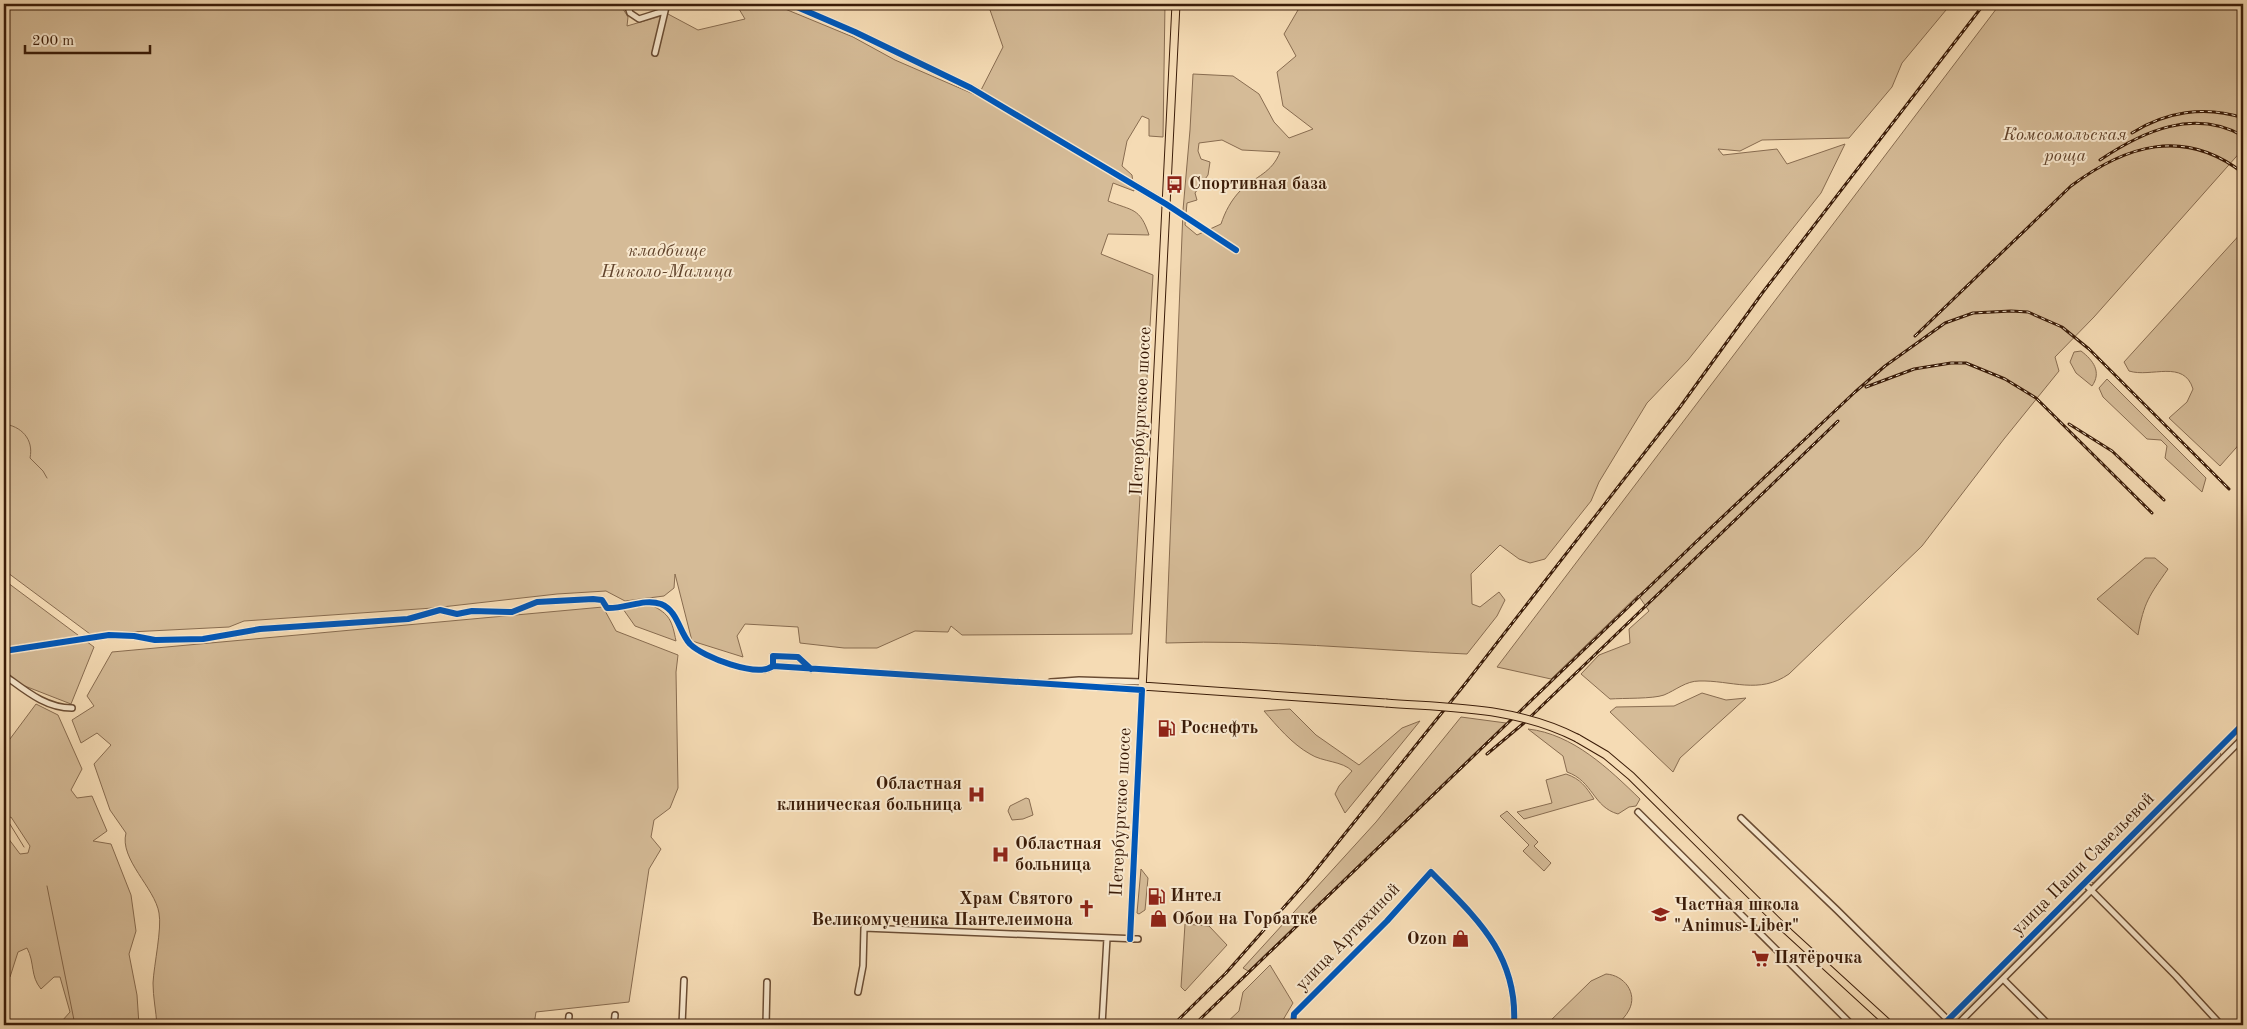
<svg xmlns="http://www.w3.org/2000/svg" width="2247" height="1029" font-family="'Old Standard TT',serif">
	<rect width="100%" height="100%" fill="#f5dbb4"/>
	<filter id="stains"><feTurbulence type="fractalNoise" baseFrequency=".004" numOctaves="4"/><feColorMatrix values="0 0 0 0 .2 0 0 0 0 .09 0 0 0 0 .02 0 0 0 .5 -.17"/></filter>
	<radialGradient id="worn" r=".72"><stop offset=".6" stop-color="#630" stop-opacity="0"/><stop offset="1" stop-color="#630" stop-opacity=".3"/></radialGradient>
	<path fill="#d5bb97" stroke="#886c50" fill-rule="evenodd" d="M4 4H620L628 17 627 26 668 14 698 30 745 19 739 9 773 4 853 37 895 60 978 96 1003 47 990 10 992 4H1165L1163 137 1149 136V119L1142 116 1127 141 1122 166 1132 175 1134 191 1113 183 1108 201C1132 211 1140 207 1149 235L1108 234 1101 254 1153 275 1132 634 962 635 951 626 948 632 915 631 877 648H844L800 643 798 627 745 624 737 636 743 657 692 641 675 574 674 588 664 596 625 601 606 591 557 594 433 608 244 621 229 627 90 634 4 570Z
		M1290 4H1951L1902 63 1892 87 1849 138 1762 140 1740 151 1718 149 1723 155 1777 149 1787 164 1845 144 1821 193 1688 360 1647 403 1599 482 1591 501 1545 559 1530 563 1519 559 1500 545 1471 574 1472 604 1480 607 1499 592 1505 600 1497 616 1467 654C1367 650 1266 639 1166 643L1183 210 1190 130 1193 74 1233 76 1259 94 1274 122 1289 138 1313 129 1283 106 1277 72 1296 56 1284 34 1298 10ZM1222 140 1242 150 1280 152C1272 173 1256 176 1241 190 1231 200 1225 212 1221 224L1197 235 1185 225 1187 203 1197 200 1195 193 1208 175 1210 162 1201 159 1198 151 1199 143Z
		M2000 4H2243V149L2094 317 2055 357 2059 371 2004 439 1922 546 1789 674C1759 695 1731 680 1699 681 1686 681 1676 690 1664 695 1653 699 1623 698 1610 699L1581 674 1599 655 1630 643 1629 629 1649 611 1638 595 1551 679 1497 667Z
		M2243 231V440L2220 466 2169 418 2187 402 2193 389C2184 359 2151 378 2129 371L2124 362Z
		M2081 351C2093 360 2102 372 2092 386L2076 373 2070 362 2074 352Z
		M2107 379 2206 478 2202 492 2165 458 2167 446 2161 440 2147 439 2103 397 2099 388Z
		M2145 558H2155L2168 569C2149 596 2144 602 2138 635L2097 599Z
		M4 580 94 647 71 704 12 681 4 693Z
		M651 605C670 614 672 621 676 641L635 626 623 609Z
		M603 607 616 631 678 655 676 672 678 788 670 808 654 820 651 837 661 849 649 869 629 1002 536 1012 534 1025H157C156 1011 153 997 153 983 154 964 162 929 159 913 155 888 119 859 126 833L110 810 94 764 111 745 97 733 81 743 72 720 94 706 87 696 112 652Z
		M1702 693 1726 700 1746 698 1680 758 1673 772 1610 712 1616 707 1674 706Z
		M36 704 58 715 82 769 71 790 77 798 92 796 107 831 93 841 111 844 131 895 136 931 129 954 137 995 139 1025H46L62 1021 70 1012 60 977H54L41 989C30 976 35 963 27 948L18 952 10 977 4 975V843L8 838 20 854 28 853 30 846 11 817 4 820V747Z
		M1290 709 1316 735 1359 765 1402 728 1420 721 1345 813 1335 794 1339 786 1352 771C1343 761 1322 762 1310 754 1292 744 1277 726 1264 711Z
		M1461 717 1506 723 1248 971 1243 968 1376 822Z
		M1528 729C1573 734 1609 769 1640 799L1636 806 1629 807 1618 814C1593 807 1593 781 1567 772L1563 756Z
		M2220 752 2221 756 2099 879 2094 883 2091 882 2148 820Z
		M1566 774C1581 779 1586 787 1594 799L1524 819 1517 812 1552 803 1546 780Z
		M1026 798 1029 799 1033 815 1023 819 1012 820 1008 811 1010 806Z
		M1507 811 1538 842 1534 846 1551 863 1544 871 1523 851 1529 845 1500 816Z
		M1141 869 1148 878 1145 910 1139 914 1137 913Z
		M2072 900 2074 903 1952 1025H1947Z
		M1185 924 1209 926 1227 945 1185 991 1181 987Z
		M1270 965 1293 1003 1280 1025H1224L1239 1011 1243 992Z
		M1606 974C1624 975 1638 993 1629 1010 1626 1016 1621 1021 1616 1025H1546L1591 981Z"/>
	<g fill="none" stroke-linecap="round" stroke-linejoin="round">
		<path stroke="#85684c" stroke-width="1" d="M4 373 9 371
			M4 424C21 426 34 439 30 458L43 471 47 478
			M8 821 24 847
			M47 886 75 1025"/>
		<defs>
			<path id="minor" d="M627 4 630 13 639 19 661 12 666 4
				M790 4 855 32 971 88 1166 204 1236 250
				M655 53 666 7
				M4 651 109 635 134 636 155 640 203 639 260 629 408 619 440 610 457 614 472 611 512 612 537 602 593 599 602 600 607 608C625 609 644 598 661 604 678 611 679 632 690 644 703 657 757 678 773 666
				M811 669 798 657 773 656V666L1142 690 1130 939
				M4 675C25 690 45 708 72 708
				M1051 682 1079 680 1142 682
				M1638 812 1852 1025
				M1741 818 1837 910 1948 1020
				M2085 884 2176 976 2221 1025
				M2003 979 2049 1025
				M858 992 863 966 864 928 1138 939
				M568 1025 569 1016
				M614 1025 615 1015
				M682 1025 684 980
				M766 1025 767 982
				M1102 1025 1107 938
				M1293 1025 1294 1014 1387 921 1431 872C1476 918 1518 954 1514 1025
				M1943 1025 2243 724
				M1957 1025 2243 738"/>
			<path id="major" d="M1142 686 1386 703
				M1142 690 1176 4
				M1577 738 1606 755 1631 776 1784 928 1890 1025"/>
		</defs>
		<use href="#minor" stroke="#6a4c33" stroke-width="8"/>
		<use href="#major" stroke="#3b1c08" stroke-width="9"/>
		<use href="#minor" stroke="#f8e8ce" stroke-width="5"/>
		<use href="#major" stroke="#f5dbb4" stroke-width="7"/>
		<defs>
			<path id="rail" d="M2132 133C2165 112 2205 105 2243 118
				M2100 160C2143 131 2194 108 2243 136
				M1915 336 2071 186C2126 145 2184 127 2243 173
				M1866 387 1914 369 1951 363H1966L2005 379 2036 398 2152 513
				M2069 424 2112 451 2164 500
				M1487 754 1524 723 1838 421
				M1173 1025 1226 973 1307 881 1465 684 1680 407 1763 292 1984 4
				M1194 1025 1699 539 1855 392 1885 366 1945 323 1973 313 2011 311 2028 312 2062 327 2089 349 2229 489"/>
		</defs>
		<use href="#rail" stroke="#3b1c08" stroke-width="3"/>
		<use href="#rail" stroke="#f8e8ce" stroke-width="1" stroke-dasharray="4" stroke-linecap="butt"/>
		<defs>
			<path id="major-bridge" d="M1386 703C1452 708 1517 707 1577 738"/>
		</defs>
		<use href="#major-bridge" stroke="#3b1c08" stroke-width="9" stroke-linecap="butt"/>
		<use href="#major-bridge" stroke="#f5dbb4" stroke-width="7"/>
		<defs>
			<path id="cycleway" d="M790 4 855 32 971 88 1166 204 1236 250
				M4 651 109 635 134 636 155 640 203 639 260 629 408 619 440 610 457 614 472 611 512 612 537 602 593 599 602 600 607 608C625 609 644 598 661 604 678 611 679 632 690 644 703 657 757 678 773 666
				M811 669 798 657 773 656V666L1142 690 1130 939
				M1293 1025 1294 1014 1387 921 1431 872C1476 918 1518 954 1514 1025
				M1943 1025 2243 724"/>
		</defs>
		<use href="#cycleway" stroke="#f8e8ce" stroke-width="9"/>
		<use href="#cycleway" stroke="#0057b8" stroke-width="6"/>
	</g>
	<defs>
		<symbol id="bus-bare" viewBox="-9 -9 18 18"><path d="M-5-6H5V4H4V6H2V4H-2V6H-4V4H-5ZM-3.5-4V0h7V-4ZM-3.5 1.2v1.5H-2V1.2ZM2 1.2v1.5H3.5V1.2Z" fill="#8f2418" stroke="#f8e8ce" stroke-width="2.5" paint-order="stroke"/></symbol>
		<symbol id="fuel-bare" viewBox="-9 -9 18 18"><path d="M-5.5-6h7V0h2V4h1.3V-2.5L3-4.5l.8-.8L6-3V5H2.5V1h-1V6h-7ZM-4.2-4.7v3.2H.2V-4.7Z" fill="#8f2418" stroke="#f8e8ce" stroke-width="2.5" paint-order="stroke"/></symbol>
		<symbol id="hospital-bare" viewBox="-9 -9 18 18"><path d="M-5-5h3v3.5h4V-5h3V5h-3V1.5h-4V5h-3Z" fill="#8f2418" stroke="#f8e8ce" stroke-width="2.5" paint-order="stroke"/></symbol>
		<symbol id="church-bare" viewBox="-9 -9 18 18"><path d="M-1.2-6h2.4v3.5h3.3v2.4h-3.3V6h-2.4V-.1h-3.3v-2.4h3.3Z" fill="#8f2418" stroke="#f8e8ce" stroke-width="2.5" paint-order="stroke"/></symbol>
		<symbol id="school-bare" viewBox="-9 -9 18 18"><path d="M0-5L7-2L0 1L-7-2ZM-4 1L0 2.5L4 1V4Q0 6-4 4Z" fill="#8f2418" stroke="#f8e8ce" stroke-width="2.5" paint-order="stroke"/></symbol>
		<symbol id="shop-bare" viewBox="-9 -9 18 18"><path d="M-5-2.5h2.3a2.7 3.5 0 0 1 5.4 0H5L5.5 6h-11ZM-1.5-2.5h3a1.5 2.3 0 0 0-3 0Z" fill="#8f2418" stroke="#f8e8ce" stroke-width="2.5" paint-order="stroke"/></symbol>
		<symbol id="supermarket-bare" viewBox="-9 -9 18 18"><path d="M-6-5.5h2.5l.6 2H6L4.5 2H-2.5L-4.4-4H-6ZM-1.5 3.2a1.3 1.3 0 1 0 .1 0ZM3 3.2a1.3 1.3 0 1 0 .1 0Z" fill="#8f2418" stroke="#f8e8ce" stroke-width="2.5" paint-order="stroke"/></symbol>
	</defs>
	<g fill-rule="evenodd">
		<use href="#bus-bare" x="1162" y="172" width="25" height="25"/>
		<use href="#fuel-bare" x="1154" y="716" width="25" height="25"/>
		<use href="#hospital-bare" x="964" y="782" width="25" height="25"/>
		<use href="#hospital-bare" x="988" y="842" width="25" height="25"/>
		<use href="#fuel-bare" x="1144" y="884" width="25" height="25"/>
		<use href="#church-bare" x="1074" y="896" width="25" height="25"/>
		<use href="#school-bare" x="1648" y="902" width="25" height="25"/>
		<use href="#shop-bare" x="1146" y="906" width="25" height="25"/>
		<use href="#shop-bare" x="1448" y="926" width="25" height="25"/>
		<use href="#supermarket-bare" x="1748" y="946" width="25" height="25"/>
	</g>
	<g text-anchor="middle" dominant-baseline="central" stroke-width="4" stroke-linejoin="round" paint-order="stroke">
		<g font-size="18" font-style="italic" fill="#62442c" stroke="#f8e8ce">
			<text x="2065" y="135">Комсомольская<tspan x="2065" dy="21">роща</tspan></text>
			<text x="667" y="251">кладбище<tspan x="667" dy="21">Николо-Малица</tspan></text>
		</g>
		<g font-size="18" font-weight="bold" fill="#3b1c08" stroke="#f8e8ce" text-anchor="start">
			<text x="1189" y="184">Спортивная база</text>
			<text x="1180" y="728">Роснефть</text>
			<text x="962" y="784" text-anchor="end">Областная<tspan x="962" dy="21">клиническая больница</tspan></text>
			<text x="1015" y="844">Областная<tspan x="1015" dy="21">больница</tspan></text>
			<text x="1170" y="896">Интел</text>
			<text x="1073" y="899" text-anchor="end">Храм Святого<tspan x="1073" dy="21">Великомученика Пантелеимона</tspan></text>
			<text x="1674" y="905">Частная школа<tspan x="1674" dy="21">"Animus-Liber"</tspan></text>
			<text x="1172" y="919">Обои на Горбатке</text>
			<text x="1447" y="939" text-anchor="end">Ozon</text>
			<text x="1774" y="958">Пятёрочка</text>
		</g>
		<g font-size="18" fill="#3b1c08" stroke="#f8e8ce">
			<text transform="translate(1141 411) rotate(-87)">Петербургское шоссе</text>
			<text transform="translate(1121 812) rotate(-87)">Петербургское шоссе</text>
			<text transform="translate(2083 864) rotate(-45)">улица Паши Савельевой</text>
			<text transform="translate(1348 937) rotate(-46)">улица Артюхиной</text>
		</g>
	</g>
	<rect width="2247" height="1029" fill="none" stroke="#f5dbb4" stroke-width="20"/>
	<rect x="5" y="5" width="2237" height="1019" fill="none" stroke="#3b1c08" stroke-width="2.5"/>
	<rect x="10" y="10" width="2227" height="1009" fill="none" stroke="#3b1c08"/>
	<path d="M25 45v8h125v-8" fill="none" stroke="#3b1c08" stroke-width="2.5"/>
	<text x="32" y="45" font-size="15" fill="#3b1c08" stroke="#f8e8ce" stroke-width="4" paint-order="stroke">200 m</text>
	<rect width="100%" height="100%" filter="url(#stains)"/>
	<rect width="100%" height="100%" fill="url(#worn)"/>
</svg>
